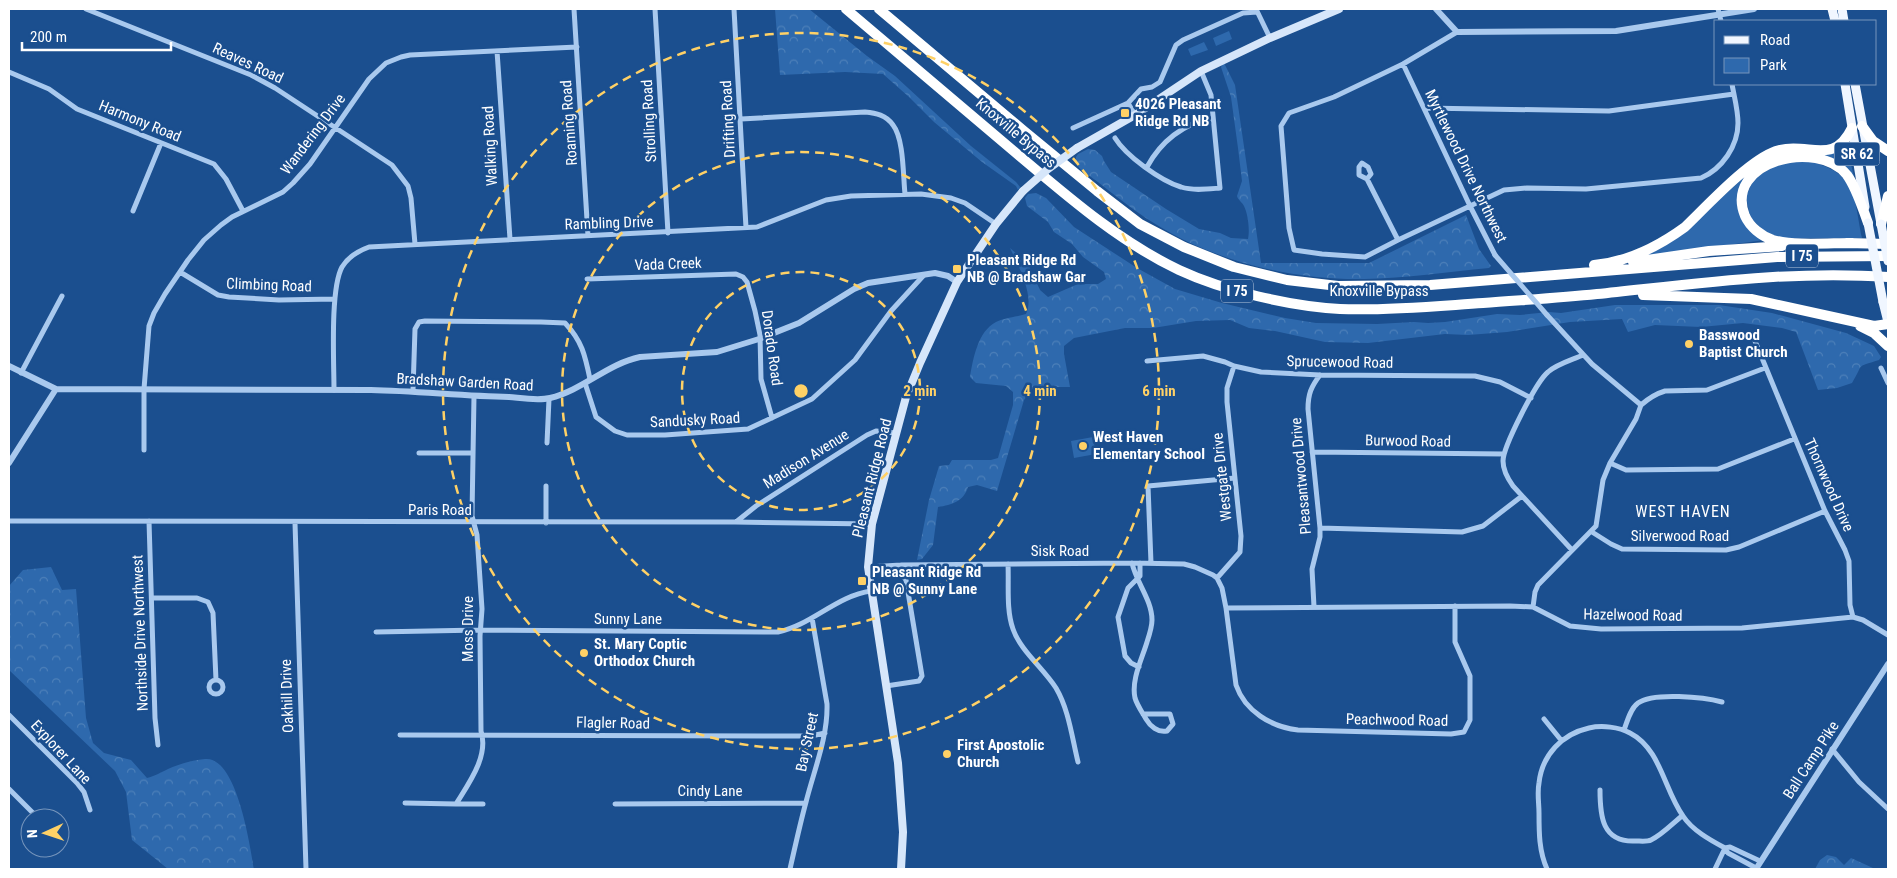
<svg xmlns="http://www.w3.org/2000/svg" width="1897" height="878" font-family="'Roboto Condensed',sans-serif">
	<defs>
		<pattern id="forest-crowns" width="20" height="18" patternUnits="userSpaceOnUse" patternTransform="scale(1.25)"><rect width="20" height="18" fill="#2e69ad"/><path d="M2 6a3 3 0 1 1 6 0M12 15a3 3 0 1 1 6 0" fill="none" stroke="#4d80b9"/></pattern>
	</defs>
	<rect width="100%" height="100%" fill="#1b4f8f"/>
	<path fill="#2e69ad" d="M1229 31 1232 39 1216 46 1213 38Z
		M1204 42 1208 50 1191 56 1188 49Z
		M1846 145 1855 180C1798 112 1687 190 1765 240L1638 257 1665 243 1687 229 1761 162C1774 155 1786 152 1800 152 1818 152 1831 157 1846 145Z
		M1804 160C1857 172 1853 192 1862 238H1783L1764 232 1750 217 1746 196 1754 179 1774 166Z
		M1093 437 1096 454 1074 458 1071 441Z"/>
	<path fill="url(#forest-crowns)" d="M775 9H809L867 56 895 76 971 146 1016 182 1020 187 1018 190 1016 186 982 162 934 122 909 97 883 74 845 72 780 75Z
		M1224 63 1235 85 1261 263H1369L1466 215 1479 249 1491 266 1489 268C1447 272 1406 278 1364 279 1293 280 1217 262 1157 225 1130 209 1106 187 1080 169L1076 163V157L1078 154 1088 149 1095 150 1102 156 1104 161 1111 172 1166 209 1199 229 1220 233 1231 238 1248 239C1250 230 1248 214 1244 206 1242 202 1238 200 1237 196L1242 181 1238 148 1231 97 1221 67Z
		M1036 193 1046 198 1074 227 1137 268 1175 289 1222 303 1285 318 1316 323 1377 324 1414 322 1428 323 1445 322 1497 314 1520 315 1549 312 1561 313 1615 305H1719L1772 313 1846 333 1874 346 1881 357 1879 360C1854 368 1865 362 1852 383L1837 388 1818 390 1796 332 1782 328 1743 323 1701 327 1655 325 1628 332 1622 319 1570 322 1507 332 1468 335 1445 334 1368 343 1325 342 1275 331 1249 328 1230 320 1196 321 1153 328H1125L1074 338 1064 346V354L1070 387H1034L1024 400 997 491 977 485 968 487C964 501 952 505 938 507L933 545 922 559 917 560 929 500 939 466 949 465 952 460H991L998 458 1013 405V392L1006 386 976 383 970 377C973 359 978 331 996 322 1004 318 1017 317 1026 314 1035 296 1018 265 1010 248L1028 264 1040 290 1048 297 1078 284H1098L1106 279 1104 272 1083 257 1072 244 1054 232 1048 222 1027 206 1025 198 1028 194Z
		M51 567 62 590 76 589 86 718 93 743 104 753 131 760 147 778C155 776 160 773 168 769 179 764 193 760 205 759 237 756 250 846 254 869H168L132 840 126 792 115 771 9 670V586L23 570Z
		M1827 855 1836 857 1844 865 1851 858 1873 868 1815 869 1820 860Z"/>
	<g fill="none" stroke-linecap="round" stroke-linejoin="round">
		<path stroke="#a9c9ee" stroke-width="5" d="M86 9 251 75 275 88 392 165 408 186 411 198 415 244
			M574 9 588 236
			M655 9 668 233
			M734 9 746 228
			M1256 9 1270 38
			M1718 9 1721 21
			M1457 32 1403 64 1334 97 1289 113 1281 126 1289 228 1294 250 1322 254 1365 257 1398 240 1504 190 1527 188 1586 189 1701 178C1722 169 1738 146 1738 123 1738 110 1734 96 1732 84
			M497 51 510 239
			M1403 64 1470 206 1495 255
			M9 72 49 89 77 109 214 164 226 179 243 211
			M1128 103 1135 115
			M1424 108 1609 111 1734 94
			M741 119 865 112C876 113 886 115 893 125 904 139 903 176 905 194
			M1073 128 1128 103 1141 89 1152 87 1160 82 1176 45 1183 40 1243 13 1257 12
			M1115 138C1126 156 1161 181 1181 187 1193 191 1208 189 1220 188L1211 95 1201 71
			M1147 167C1161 141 1184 124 1213 117
			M1367 179 1371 174 1368 167 1362 163 1359 167V175L1367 179 1398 240
			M133 211 161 143
			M180 272 218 295 229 297 279 300 335 299
			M587 279 736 274 743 277 747 282 755 311 760 335 761 379 772 418
			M1547 315 1592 364 1641 405
			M1755 341 1825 511 1845 550 1849 561 1850 605 1853 617
			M1147 361 1203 356 1225 362 1234 366 1261 372 1320 375 1475 376 1500 382 1531 398
			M1881 368 1888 383
			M21 373 62 296
			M585 383 596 417 615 431 627 435H665L748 429 812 399 855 360 891 311 924 275
			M334 390C334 362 330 289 342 267 348 257 358 251 369 247L757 227 826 200 851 196 921 194 951 198 965 203 996 224
			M413 390 415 329 419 322 425 321 541 322 565 323C582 341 585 355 590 379
			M1641 405C1649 398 1655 394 1665 391L1707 390 1765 368
			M547 443 549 399
			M144 450V389L149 326 154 313 165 294 188 260 204 240 221 225 232 217 283 192 293 183 310 164 369 79 386 63 401 57 410 55 577 47
			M1312 452 1504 454
			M419 453H473
			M1610 463 1626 470 1718 469 1794 439
			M9 521 735 522 872 524
			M149 521 155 718 158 745
			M736 522 756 506 867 435 876 431 896 433
			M295 523 306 869
			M546 523V486
			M1320 528 1462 532 1483 526 1522 496
			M1592 532 1611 544 1622 549 1726 550 1739 547 1825 511
			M1572 550 1513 486C1508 479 1503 470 1503 461 1503 447 1536 382 1548 372 1557 364 1572 360 1583 355
			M1132 563C1136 582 1152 600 1152 620 1152 627 1149 636 1147 642 1142 659 1131 680 1135 698 1137 705 1142 712 1146 719 1150 726 1158 733 1167 731L1173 724 1170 714H1143
			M1151 563 1148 486 1235 478
			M1008 564C1009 584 1006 610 1013 629 1020 650 1044 669 1056 688 1069 710 1072 738 1078 762
			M868 567 901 565 1132 563 1184 564 1195 567 1213 575 1217 578 1222 588 1226 608 1236 685C1245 711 1271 727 1298 730L1451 734 1464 732 1470 720V676L1455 642V606
			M1217 578 1240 552 1241 536 1227 402V388L1234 366
			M152 598H197L208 602 213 613 216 680
			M1314 607 1312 569 1320 537V528L1308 409C1308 394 1311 387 1320 375
			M1533 607 1535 592 1538 585 1596 526 1603 480 1610 463 1636 419 1641 405
			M1226 608 1510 606 1533 607 1570 626 1601 629 1742 628 1853 617 1863 620 1888 635
			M376 632 480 630 778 632C812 625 836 596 871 591
			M1139 667 1131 663 1125 656 1118 617 1128 588 1140 576V563
			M209 687a7 7 0 1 1 14 0a7 7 0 1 1-14 0Z
			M886 686 919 681 922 676 906 580 902 575 901 565
			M9 715 77 783 84 792 90 810
			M1544 719 1561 740
			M1624 730C1627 722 1630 709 1638 703 1653 692 1704 697 1722 702
			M400 735 766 736H811L825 733
			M1832 749 1859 782 1888 809
			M9 789 38 818
			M1600 790C1600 816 1602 843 1636 841 1640 841 1647 842 1651 840 1662 835 1673 823 1682 816
			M405 803 456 804C469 783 489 756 481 731L480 636 482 609 477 535 472 516 474 396
			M456 804H483
			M615 804 805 803
			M1725 848 1730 847 1760 861
			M790 869C795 847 800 824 806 802 814 770 828 737 827 704L812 618
			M1547 869C1539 851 1539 833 1539 813 1539 803 1537 793 1539 783 1542 755 1562 734 1589 728 1602 725 1619 727 1630 733 1661 749 1664 790 1683 816 1692 830 1710 840 1725 848L1728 853 1756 868
			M1715 869 1725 848"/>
		<path stroke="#a9c9ee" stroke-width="6" d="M1436 9 1457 32 1616 31 1754 9
			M9 366 56 389 371 390C417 391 463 396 509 397 521 398 538 401 550 398 583 390 607 364 640 357L717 352 759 339 799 323 854 289 868 283 935 273 948 276 957 282
			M9 463 56 389
			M1756 869 1888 664"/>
		<path stroke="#d6e6fa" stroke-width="8" d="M1077 148 1135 115 1201 71 1270 38 1339 9
			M901 869 903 832 898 763 868 567 872 524 906 397 920 363 957 282 996 224 1023 191"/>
		<path stroke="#f0f6ff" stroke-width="9" d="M1832 9 1835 21
			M1842 9 1844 21
			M1845 84 1865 207
			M1855 84 1881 224
			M1883 302 1888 322"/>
		<path stroke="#fff" stroke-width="10" d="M846 9C903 57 959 105 1016 153 1067 196 1118 241 1179 270 1224 291 1290 306 1340 309 1385 311 1437 306 1483 303 1521 300 1559 298 1597 294 1694 284 1790 270 1888 277
			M879 9 1024 131 1097 191 1140 224 1184 247 1234 267 1287 280 1338 286 1430 285 1777 257 1888 256
			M1862 126 1873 141 1888 151
			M1881 224 1888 196
			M1847 243 1888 244
			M1852 243C1829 243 1794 246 1773 240 1761 236 1750 227 1745 216 1723 161 1818 138 1847 175 1857 189 1862 207 1868 223
			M1633 262 1709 251 1782 246
			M1594 265C1627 262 1659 246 1685 227 1708 205 1748 161 1776 151 1809 141 1833 167 1852 128
			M1643 295 1751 299 1874 326 1888 324
			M1860 326 1874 333 1888 346"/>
		<path stroke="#a9c9ee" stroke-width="5" d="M1495 255 1547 315"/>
		<path stroke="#d6e6fa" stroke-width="8" d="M1023 191 1048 169 1077 148"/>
		<path stroke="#f0f6ff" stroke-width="9" d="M1868 223 1883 302
			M1881 224 1888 261"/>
	</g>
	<g fill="none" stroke="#ffd166" stroke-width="2.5" stroke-dasharray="9 6">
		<circle cx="801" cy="391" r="119"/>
		<circle cx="801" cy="391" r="239"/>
		<circle cx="801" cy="391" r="358"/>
	</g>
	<g fill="#ffd166" stroke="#1b4f8f" stroke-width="2">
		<rect x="1120" y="108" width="10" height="10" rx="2.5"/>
		<rect x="952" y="264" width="10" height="10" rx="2.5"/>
		<circle cx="1689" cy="344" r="5"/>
		<circle cx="1083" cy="446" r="5"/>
		<rect x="857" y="576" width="10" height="10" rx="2.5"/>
		<circle cx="584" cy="653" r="5"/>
		<circle cx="947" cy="754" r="5"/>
	</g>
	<g text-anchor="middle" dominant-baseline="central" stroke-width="5" stroke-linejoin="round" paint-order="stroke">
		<g fill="#1b4f8f" stroke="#bbcadd" stroke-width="1">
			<rect x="1834.5" y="142.5" width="45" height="23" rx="4"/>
			<rect x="1786" y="244.5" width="32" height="23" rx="4"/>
			<rect x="1221" y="279.5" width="32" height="23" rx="4"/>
		</g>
		<g font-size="14" font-weight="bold" fill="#fff">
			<text x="1857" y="154">SR 62</text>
			<text x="1802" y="256">I 75</text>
			<text x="1237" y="291">I 75</text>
		</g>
		<g font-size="15" fill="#fff" stroke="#1b4f8f">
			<text transform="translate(248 63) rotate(25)">Reaves Road</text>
			<text transform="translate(728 119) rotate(-93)">Drifting Road</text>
			<text transform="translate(140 121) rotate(22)">Harmony Road</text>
			<text transform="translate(649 121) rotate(-93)">Strolling Road</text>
			<text transform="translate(569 123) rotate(-94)">Roaming Road</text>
			<text transform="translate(1016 133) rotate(40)">Knoxville Bypass</text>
			<text transform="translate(313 134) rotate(-53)">Wandering Drive</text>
			<text transform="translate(490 146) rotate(-93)">Walking Road</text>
			<text transform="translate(1466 166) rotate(64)">Myrtlewood Drive Northwest</text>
			<text transform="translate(609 223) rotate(-2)">Rambling Drive</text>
			<text transform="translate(668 264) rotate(-2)">Vada Creek</text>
			<text transform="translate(269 285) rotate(2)">Climbing Road</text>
			<text x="1379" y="291">Knoxville Bypass</text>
			<text transform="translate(772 348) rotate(82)">Dorado Road</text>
			<text transform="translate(1340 362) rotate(1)">Sprucewood Road</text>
			<text transform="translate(465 382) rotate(3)">Bradshaw Garden Road</text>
			<text transform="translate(695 420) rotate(-3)">Sandusky Road</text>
			<text transform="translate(1408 441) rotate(1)">Burwood Road</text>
			<text transform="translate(806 459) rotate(-32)">Madison Avenue</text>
			<text transform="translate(1301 476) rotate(-95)">Pleasantwood Drive</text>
			<text transform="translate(1222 477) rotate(-96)">Westgate Drive</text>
			<text transform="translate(872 478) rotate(-76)">Pleasant Ridge Road</text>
			<text transform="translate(1829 485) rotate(66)">Thornwood Drive</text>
			<text x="440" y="510">Paris Road</text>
			<text x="1680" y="536">Silverwood Road</text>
			<text x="1060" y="551">Sisk Road</text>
			<text transform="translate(1633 615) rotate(1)">Hazelwood Road</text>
			<text x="628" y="619">Sunny Lane</text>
			<text transform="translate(468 629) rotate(-90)">Moss Drive</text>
			<text transform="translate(140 633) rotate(-92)">Northside Drive Northwest</text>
			<text transform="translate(287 696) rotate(-92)">Oakhill Drive</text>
			<text transform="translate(1397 720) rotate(1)">Peachwood Road</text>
			<text transform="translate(613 723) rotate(1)">Flagler Road</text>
			<text transform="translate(807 742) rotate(-78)">Bay Street</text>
			<text transform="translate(61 752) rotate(47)">Explorer Lane</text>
			<text transform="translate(1811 760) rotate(-57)">Ball Camp Pike</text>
			<text x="710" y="791">Cindy Lane</text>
		</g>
		<g font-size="15" font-weight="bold" fill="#fff" stroke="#1b4f8f" text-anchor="start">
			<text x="1135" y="104">4026 Pleasant<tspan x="1135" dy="17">Ridge Rd NB</tspan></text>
			<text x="967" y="260">Pleasant Ridge Rd<tspan x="967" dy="17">NB @ Bradshaw Gar</tspan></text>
			<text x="1699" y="335">Basswood<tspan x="1699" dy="17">Baptist Church</tspan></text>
			<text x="1093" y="437">West Haven<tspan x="1093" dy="17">Elementary School</tspan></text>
			<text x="872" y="572">Pleasant Ridge Rd<tspan x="872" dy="17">NB @ Sunny Lane</tspan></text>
			<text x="594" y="644">St. Mary Coptic<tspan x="594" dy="17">Orthodox Church</tspan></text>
			<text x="957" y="745">First Apostolic<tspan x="957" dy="17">Church</tspan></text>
		</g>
		<g font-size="16" letter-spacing="1" fill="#fff" stroke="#1b4f8f">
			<text x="1683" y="511">WEST HAVEN</text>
		</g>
	</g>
	<circle cx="801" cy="391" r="8" fill="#ffd166" stroke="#1b4f8f" stroke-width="2.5"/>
	<g font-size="15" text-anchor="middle" font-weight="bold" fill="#ffd166" stroke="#1b4f8f" stroke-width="5" stroke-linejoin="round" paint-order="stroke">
		<text x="920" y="396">2 min</text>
		<text x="1040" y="396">4 min</text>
		<text x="1159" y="396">6 min</text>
	</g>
	<rect width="1897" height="878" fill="none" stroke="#ffffff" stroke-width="20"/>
	<rect x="1714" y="20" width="162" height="65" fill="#1b4f8f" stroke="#7695bc"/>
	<rect x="1724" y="36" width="25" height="8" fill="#f0f6ff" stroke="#7695bc"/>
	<text x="1760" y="45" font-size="15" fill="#ffffff">Road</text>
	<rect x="1724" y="58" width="25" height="15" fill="#2e69ad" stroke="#7695bc"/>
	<text x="1760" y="70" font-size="15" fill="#ffffff">Park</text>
	<g transform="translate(45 833) rotate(267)"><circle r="24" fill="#1b4f8f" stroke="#7695bc"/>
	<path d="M0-4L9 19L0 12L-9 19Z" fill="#ffd166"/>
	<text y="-8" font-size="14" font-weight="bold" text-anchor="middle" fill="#ffffff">N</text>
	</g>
	<path d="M22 42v8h149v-8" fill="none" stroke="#ffffff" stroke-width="2.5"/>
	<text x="30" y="42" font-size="15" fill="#ffffff" stroke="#1b4f8f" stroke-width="4" paint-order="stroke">200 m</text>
</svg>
